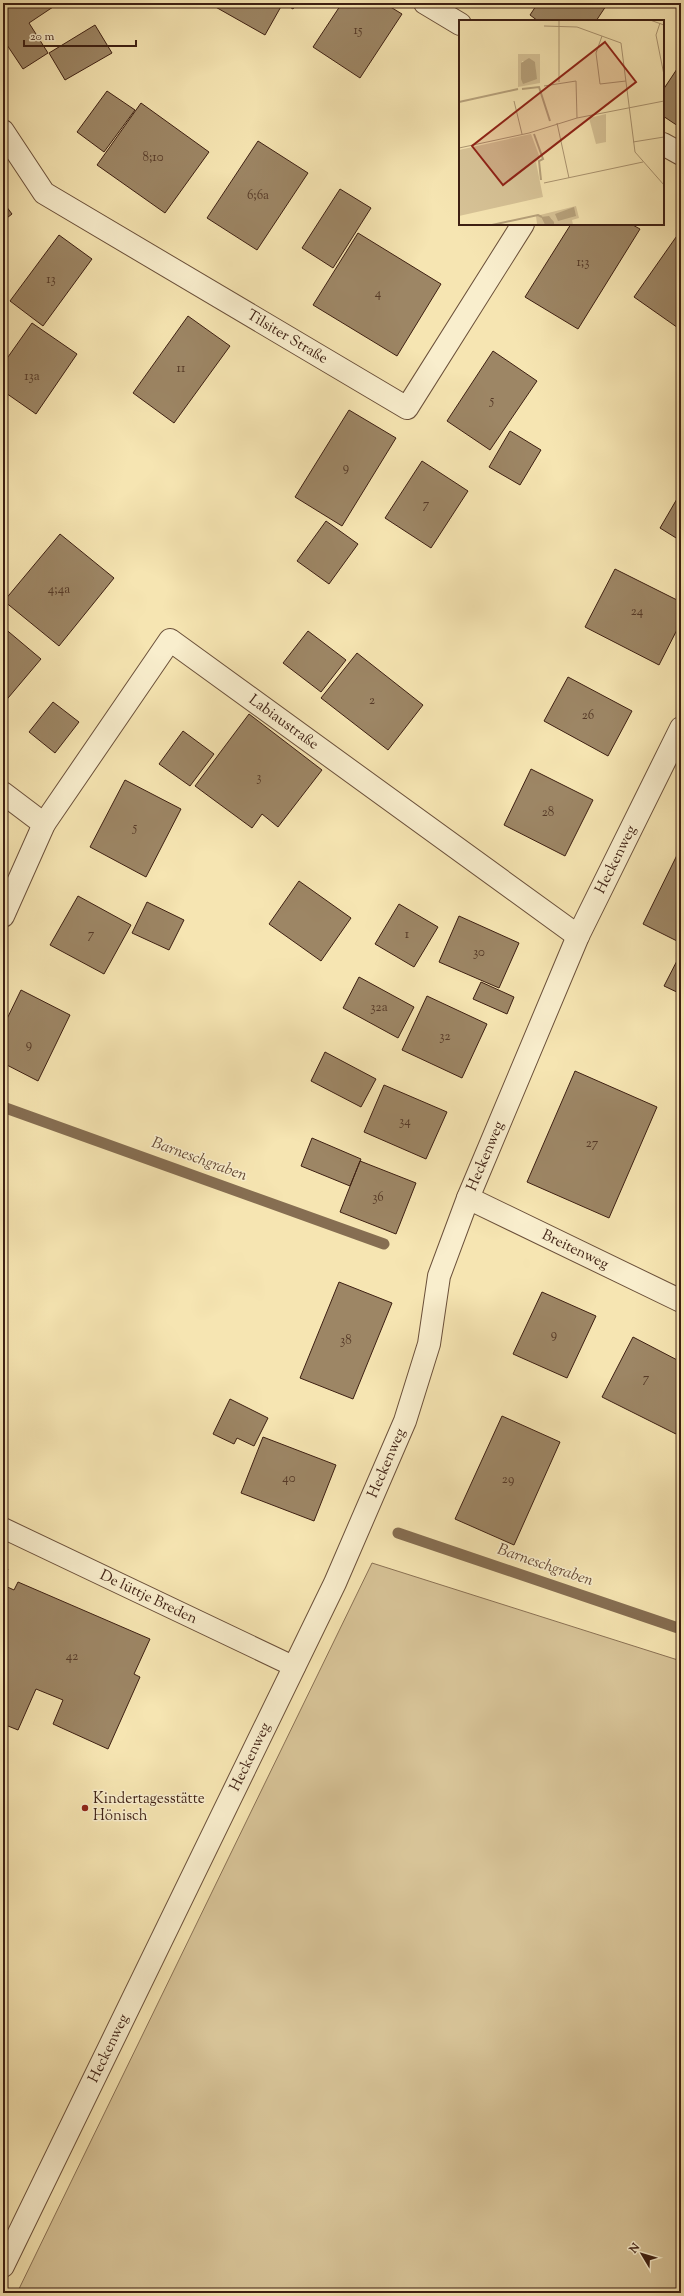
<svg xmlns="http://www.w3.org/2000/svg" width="684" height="2296" font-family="'Sorts Mill Goudy',serif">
	<rect width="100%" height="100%" fill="#f6e5b2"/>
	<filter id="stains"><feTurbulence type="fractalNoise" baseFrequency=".005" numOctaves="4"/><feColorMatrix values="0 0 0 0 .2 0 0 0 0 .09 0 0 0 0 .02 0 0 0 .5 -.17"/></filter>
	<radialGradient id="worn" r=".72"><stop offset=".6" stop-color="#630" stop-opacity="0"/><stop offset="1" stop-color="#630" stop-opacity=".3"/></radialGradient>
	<path fill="#d7c397" stroke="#8a7154" d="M372 1563 681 1661V2293H17Z"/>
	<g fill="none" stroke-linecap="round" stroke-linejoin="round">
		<path stroke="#866e52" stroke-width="11" d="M3 1107 384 1244
			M398 1533 681 1629"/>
	</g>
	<path fill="#9d8665" stroke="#3d1f12" d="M3 3H59L29 23 48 53 23 69 3 39Z
		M213 3H297L293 9 283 3 265 35 212 5Z
		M342 3H384L402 14 360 78 313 47Z
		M538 3H608L596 21H538L530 15Z
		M95 25 112 53 65 80 49 53Z
		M681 63V128L663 116V90Z
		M107 91 135 110 104 152 77 132Z
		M141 103 209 152 165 213 97 165Z
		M258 141 308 173 257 250 207 218Z
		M340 189 371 208 333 268 302 248Z
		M3 202 12 214 3 221Z
		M571 224H631L640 229 578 329 525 297Z
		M681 230V330L634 297Z
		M358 233 441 284 397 356 313 305Z
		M59 235 92 259 43 326 10 301Z
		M188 316 230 346 174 423 133 393Z
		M32 323 77 354 36 414 3 391V364Z
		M493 351 537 381 490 450 447 421Z
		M349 410 396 438 342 526 295 497Z
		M510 431 541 450 520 485 489 467Z
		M422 461 468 491 431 548 385 518Z
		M681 492V541L660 528Z
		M326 521 358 544 329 584 297 561Z
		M60 534 114 578 59 646 4 601Z
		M615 569 681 602V622L659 665 585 627Z
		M3 627 41 659 3 704Z
		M308 631 346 660 321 692 283 663Z
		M357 653 423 705 388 750 321 698Z
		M568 677 632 711 608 756 544 721Z
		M53 702 79 722 55 753 29 732Z
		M249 714 322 770 278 827 262 814 252 828 195 786Z
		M183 731 214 754 190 786 159 764Z
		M531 769 593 800 565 856 504 825Z
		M125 780 181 809 146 877 90 847Z
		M681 847V943L643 924Z
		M299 881 351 918 321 961 269 924Z
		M78 896 131 925 104 974 50 945Z
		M147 902 184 920 169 950 132 933Z
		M399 904 438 927 414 967 375 944Z
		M459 916 519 943 499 988 439 962Z
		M681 953V994L664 986Z
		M359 977 414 1007 398 1038 343 1008Z
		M481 982 514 997 507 1014 473 999Z
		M21 990 70 1015 38 1081 3 1063V1027Z
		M427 996 487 1024 462 1078 402 1050Z
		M325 1052 376 1079 361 1107 311 1081Z
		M575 1071 657 1107 609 1218 527 1182Z
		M384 1085 447 1112 426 1159 364 1132Z
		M312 1138 361 1159 350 1186 301 1166Z
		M360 1161 416 1183 396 1234 340 1212Z
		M339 1282 392 1303 353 1399 300 1378Z
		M542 1292 596 1316 567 1378 513 1354Z
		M633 1337 681 1362V1424L676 1434 602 1397Z
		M230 1399 268 1418 254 1446 237 1438 234 1444 213 1434Z
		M502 1416 560 1442 514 1545 455 1519Z
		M263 1437 336 1465 314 1521 241 1493Z
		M3 1567 8 1569 3 1579Z
		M18 1582 150 1639 134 1674 140 1677 108 1749 53 1724 63 1700 36 1689 18 1730 3 1724V1585L14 1590Z"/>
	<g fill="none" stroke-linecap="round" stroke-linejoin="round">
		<defs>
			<g id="service">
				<path id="s1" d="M3 1528 295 1667"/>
			</g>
			<g id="minor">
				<path d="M425 3 460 24"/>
				<path id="s2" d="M3 131 44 193 407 408 523 224"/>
				<path d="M663 144 681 154"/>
				<path d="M3 793 44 824"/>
				<path id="s3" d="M3 916 44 824 170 640 578 936"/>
				<path id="s4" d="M468 1198 681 1301"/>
				<path id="s5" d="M3 2266 335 1583 405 1421 429 1344 439 1276 468 1198 578 936 681 728"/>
			</g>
		</defs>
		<use href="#service" stroke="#6b503a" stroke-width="22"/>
		<use href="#minor" stroke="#6b503a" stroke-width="24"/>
		<use href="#service" stroke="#f9eecd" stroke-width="20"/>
		<use href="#minor" stroke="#f9eecd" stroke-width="22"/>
	</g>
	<circle fill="#8f2418" stroke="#f9eecd" stroke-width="1.5" cx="85" cy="1808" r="4"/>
	<g text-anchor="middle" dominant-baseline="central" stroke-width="3" stroke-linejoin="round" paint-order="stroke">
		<g font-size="13" fill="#553927">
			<text x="358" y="31">15</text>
			<text x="153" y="158">8;10</text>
			<text x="258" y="196">6;6a</text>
			<text x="583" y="263">1;3</text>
			<text x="51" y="280">13</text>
			<text x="378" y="294">4</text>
			<text x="181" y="369">11</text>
			<text x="32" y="377">13a</text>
			<text x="492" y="401">5</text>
			<text x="346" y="468">9</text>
			<text x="426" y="505">7</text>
			<text x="59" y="590">4;4a</text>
			<text x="637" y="612">24</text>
			<text x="372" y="701">2</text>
			<text x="588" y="716">26</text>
			<text x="259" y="778">3</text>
			<text x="548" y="813">28</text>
			<text x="135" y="828">5</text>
			<text x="91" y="935">7</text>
			<text x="407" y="935">1</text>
			<text x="479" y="953">30</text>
			<text x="379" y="1008">32a</text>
			<text x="445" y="1037">32</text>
			<text x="29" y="1045">9</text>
			<text x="405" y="1122">34</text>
			<text x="592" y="1144">27</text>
			<text x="378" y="1198">36</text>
			<text x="554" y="1335">9</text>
			<text x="346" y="1341">38</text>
			<text x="646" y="1379">7</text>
			<text x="289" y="1479">40</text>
			<text x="508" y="1480">29</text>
			<text x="72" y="1657">42</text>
		</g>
		<g font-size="15" fill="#3d1f12" stroke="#f9eecd">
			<text stroke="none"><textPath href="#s2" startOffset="357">Tilsiter Straße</textPath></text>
			<text stroke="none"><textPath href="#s3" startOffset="464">Labiaustraße</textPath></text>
			<text stroke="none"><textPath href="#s5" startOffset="1538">Heckenweg</textPath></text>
			<text stroke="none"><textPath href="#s5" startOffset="1214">Heckenweg</textPath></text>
			<text stroke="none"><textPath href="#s4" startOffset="119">Breitenweg</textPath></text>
			<text stroke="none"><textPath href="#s5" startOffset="890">Heckenweg</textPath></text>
			<text stroke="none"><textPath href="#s1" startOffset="161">De lüttje Breden</textPath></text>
			<text stroke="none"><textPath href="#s5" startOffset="566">Heckenweg</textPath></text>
			<text stroke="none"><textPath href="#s5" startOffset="242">Heckenweg</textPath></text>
		</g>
		<g font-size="15" fill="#3d1f12" stroke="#f9eecd" text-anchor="start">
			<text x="93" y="1799">Kindertagesstätte<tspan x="93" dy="17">Hönisch</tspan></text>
		</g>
		<g font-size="16" font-style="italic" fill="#684d37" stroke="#f9eecd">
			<text transform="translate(199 1160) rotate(20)">Barneschgraben</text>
			<text transform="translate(545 1566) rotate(19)">Barneschgraben</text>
		</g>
	</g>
	<g transform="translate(459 20)">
		<rect width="205" height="205" fill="#f6e5b2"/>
		<path d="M59 34H81V63L59 67ZM63 41 76 42 77 59H62ZM147 94V122L137 124 130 98ZM72 114 81 138 77 142 84 177 0 196V130ZM117 186 120 198 113 200 114 205H95L92 198 82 197 86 205 78 204 77 196Z" fill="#d7c397" fill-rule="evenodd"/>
		<path d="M70 38 76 42 78 59 64 64 62 59V43ZM115 187 117 196 99 201 96 194ZM90 196 95 202V205H86L82 197Z" fill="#b7a27c"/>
		<path fill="none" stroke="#b7a27c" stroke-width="2" d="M63 69 80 67 91 101M0 82 59 69M75 114 84 139 80 141 82 160M33 205 79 195 83 197"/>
		<path fill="none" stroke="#ac9672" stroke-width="1" d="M100 0V62M191 0 205 5M201 3 197 15 205 55M85 6 118 7 162 23 176 132 205 165M143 16 137 33 141 64 167 61M85 66 117 61 118 98M55 81 63 114M98 103 110 158M174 122 205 117M0 128 70 113 118 98 205 81M85 163 184 142"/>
		<path fill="#8f2418" fill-opacity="0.15" stroke="#8f2418" stroke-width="2" d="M146 22 177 62 44 165 13 126Z"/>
		<rect width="205" height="205" fill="none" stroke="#3d1f12" stroke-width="2"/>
	</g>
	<rect width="684" height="2296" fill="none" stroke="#f6e5b2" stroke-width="16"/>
	<rect x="4" y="4" width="676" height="2288" fill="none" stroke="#3d1f12" stroke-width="2"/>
	<rect x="8" y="8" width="668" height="2280" fill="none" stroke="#3d1f12"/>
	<g transform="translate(642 2254) rotate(308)" stroke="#f9eecd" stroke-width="3" paint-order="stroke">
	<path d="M0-3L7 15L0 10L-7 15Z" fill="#3d1f12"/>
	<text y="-6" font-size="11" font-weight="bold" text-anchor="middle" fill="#3d1f12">N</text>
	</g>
	<path d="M24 40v6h112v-6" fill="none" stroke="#3d1f12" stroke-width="2"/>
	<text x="30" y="40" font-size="12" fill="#3d1f12" stroke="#f9eecd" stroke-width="3" paint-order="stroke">20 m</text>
	<rect width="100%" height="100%" filter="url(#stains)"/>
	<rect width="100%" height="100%" fill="url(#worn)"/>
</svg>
